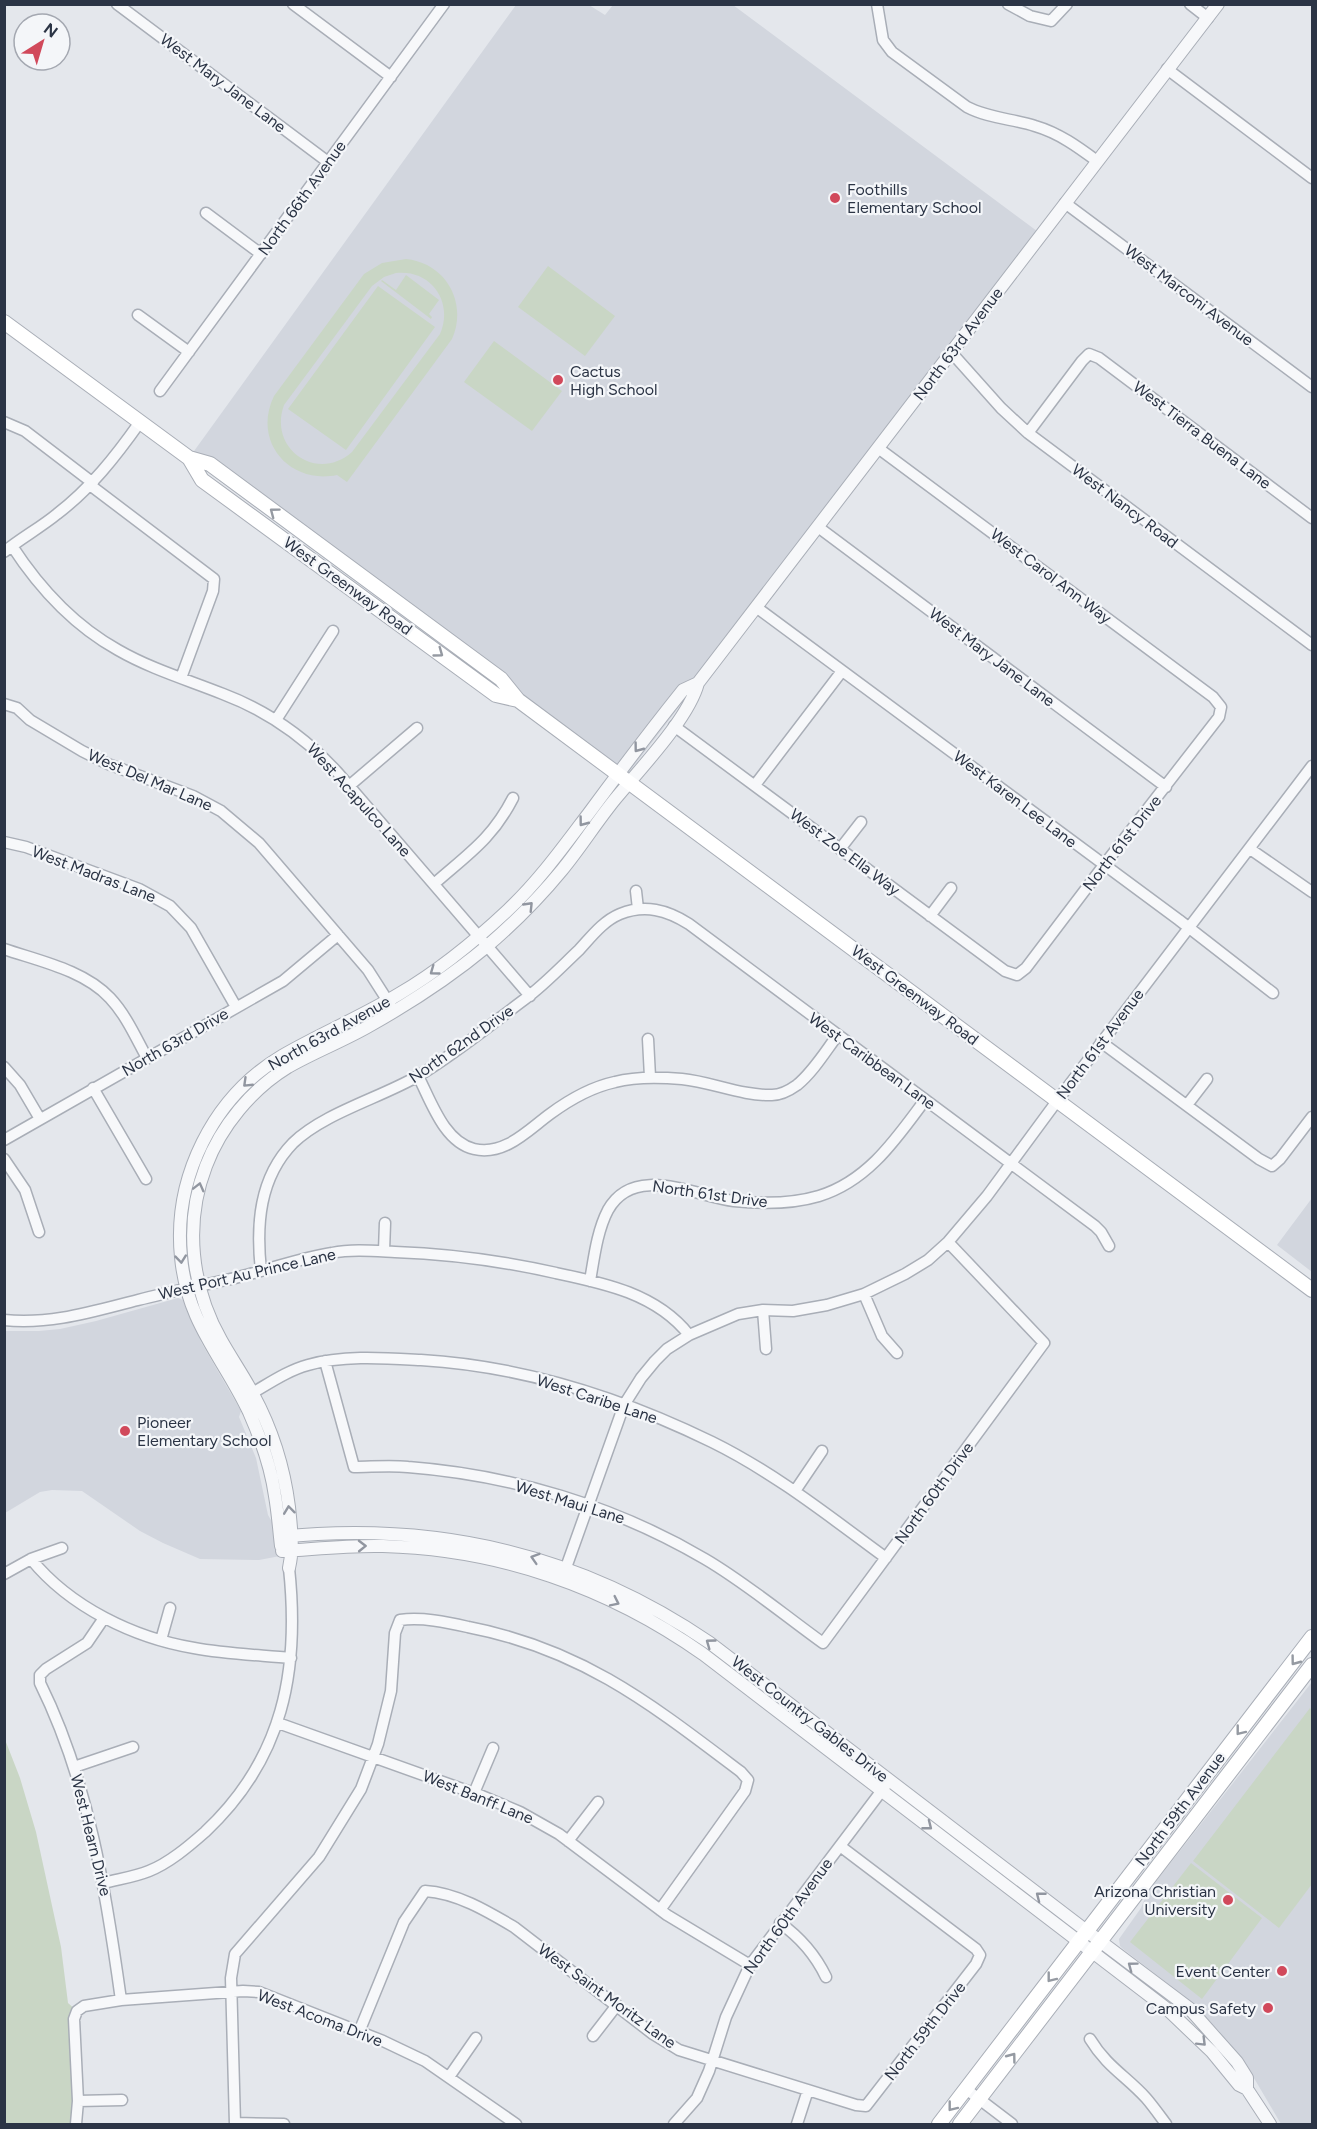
<svg xmlns="http://www.w3.org/2000/svg" width="1317" height="2129" font-family="Figtree,sans-serif">
	<rect width="100%" height="100%" fill="#e4e7ec"/>
	<path fill="#d2d6de" d="M516 5H589L605 15 613 5H733L1041 234 624 779 189 458Z
		M1312 1198V1272L1277 1245Z
		M178 1298 185 1301 201 1342 241 1411 239 1417 256 1458 268 1515 272 1522 274 1538 280 1556 259 1560 200 1559 163 1543 140 1531 82 1491 52 1490 40 1492 5 1513V1331H39L60 1329 96 1321Z
		M1312 1682V2124H1281L1251 2073 1218 2030 1193 2003 1123 1949 1120 1946 1119 1939 1141 1908 1147 1893Z"/>
	<path fill="#c9d6c5" fill-rule="evenodd" d="M406 259C446 263 468 303 452 339L347 482 337 475C289 485 252 441 274 396L364 274 382 263ZM396 273C431 269 454 302 440 334L352 452C317 483 268 449 284 405L372 286 384 277Z
		M548 266 615 316 585 356 518 307Z
		M406 275 439 300 429 314 432 317 431 319 381 281 382 280 396 290Z
		M378 286 435 327 346 450 288 409Z
		M494 341 562 391 532 431 464 382Z
		M1310 1708 1312 1710V1884L1279 1928 1193 1861Z
		M4 1737 20 1778 36 1832 61 1947 68 2003 77 2011 76 2124H5Z
		M1191 1863 1262 1918 1202 1999 1130 1942Z"/>
	<g fill="none" stroke-linecap="round" stroke-linejoin="round">
		<defs>
			<path id="minor" d="M117 4 328 162
				M293 4 391 77
				M877 4 883 40 892 52 967 107C988 118 1013 119 1035 126 1059 133 1078 147 1097 161
				M1008 4 1030 16 1051 21 1067 4
				M1190 4 1208 18
				M1167 69 1312 178
				M1065 203 1312 387
				M206 213 261 254
				M138 315 189 352
				M951 352 1001 408 1028 433 1312 645
				M160 391 444 4
				M4 422 25 431 93 483
				M1028 433 1082 361 1089 354 1099 358 1312 518
				M90 485 214 579 213 591 181 678
				M818 527 1166 787
				M12 546C40 589 73 625 118 650 151 669 188 680 223 694 268 711 306 738 338 773L530 996
				M4 552C21 538 40 528 57 514 90 489 116 456 140 422
				M756 607 1179 920 1273 993
				M4 704 17 708 30 720 82 751 108 764 193 796 221 811 259 843 368 970 391 1006
				M276 720 333 631
				M674 726 1005 971 1017 975 1026 968 1104 865 1219 717 1221 707 1213 697 878 448
				M755 785 842 671
				M349 786 417 728
				M4 842 26 847 139 889 170 906 191 928 236 1007
				M840 849 861 822
				M1250 849 1312 892
				M434 884C468 854 492 839 513 798
				M636 891 638 909
				M930 916 951 888
				M4 949C39 961 84 970 110 998 126 1015 136 1038 147 1058
				M648 1039 650 1077
				M1101 1042 1259 1159 1272 1166 1280 1159 1312 1117
				M4 1067 20 1085 40 1119
				M418 1076C431 1101 444 1142 474 1149 505 1156 528 1130 550 1114 569 1100 592 1087 615 1082 637 1076 660 1077 682 1079 712 1082 742 1096 772 1095 780 1095 790 1090 797 1085 813 1072 825 1052 837 1036
				M93 1088 146 1179
				M1187 1105 1207 1079
				M4 1140 283 981 338 935
				M4 1159 25 1190 39 1232
				M384 1251 385 1223
				M261 1271C256 1225 259 1178 293 1143 324 1113 380 1098 418 1076 455 1054 490 1025 525 999 544 985 562 966 579 950 591 937 603 921 620 914 645 904 667 910 689 924L1095 1226 1101 1232 1109 1246
				M590 1281C594 1258 597 1231 608 1210 634 1163 695 1196 734 1201 762 1204 792 1204 819 1196 868 1181 896 1139 925 1100
				M864 1294 882 1336 897 1353
				M763 1310 766 1349
				M4 1320C51 1325 94 1311 138 1300 172 1291 206 1285 239 1277 270 1269 301 1258 332 1253 352 1249 374 1251 395 1252 450 1254 503 1261 556 1273 604 1283 657 1294 689 1335
				M325 1361 354 1467C371 1467 390 1465 408 1467 512 1475 615 1506 705 1559 746 1583 784 1615 823 1643L1044 1343 948 1242
				M247 1396C267 1385 286 1371 308 1365 343 1355 384 1358 421 1360 521 1366 622 1398 712 1442 775 1473 830 1517 886 1558
				M795 1491 822 1451
				M31 1559C70 1607 134 1638 194 1648 226 1654 259 1655 291 1658
				M4 1574 31 1559 62 1548
				M563 1576 624 1405 641 1378 655 1361 667 1349 689 1335 738 1314 763 1310 793 1311 827 1305 864 1294 905 1274 928 1260 948 1242 987 1196 1057 1101 1312 766
				M104 1618 87 1643 46 1669 40 1675V1683C89 1782 106 1892 121 2000
				M161 1640 170 1608
				M278 1723 482 1796 520 1812 559 1834 667 1915 750 1965
				M74 1767 133 1747
				M474 1793 493 1748
				M568 1841 598 1802
				M104 1883C119 1879 134 1877 149 1871 169 1863 188 1847 205 1832 283 1759 300 1671 289 1568
				M780 1923C801 1938 815 1954 826 1977
				M359 2032 404 1922 425 1891C457 1893 487 1911 514 1927L653 2034 679 2050 856 2105 866 2106 976 1964 980 1955 976 1949 840 1846
				M593 2036 617 2005
				M1090 2039C1107 2067 1126 2076 1146 2098 1153 2106 1160 2116 1166 2124
				M449 2077 476 2038
				M966 2089 1012 2124
				M78 2101 122 2100
				M235 2123 284 2124
				M76 2124 78 2101 74 2019 77 2011 84 2006 121 2000 243 1991 259 1992 383 2041 425 2061 516 2124
				M235 2124 231 1978 235 1954 319 1857 361 1789 378 1744 391 1691 395 1633 400 1620C422 1617 446 1622 468 1627 582 1649 651 1704 741 1772L748 1780 745 1791 660 1910
				M674 2124 697 2098 709 2071 726 2017 750 1965 886 1785
				M797 2124 808 2090"/>
			<path id="tertiary" d="M280 1537C436 1521 580 1554 710 1643L1080 1926 1189 2008 1237 2062 1247 2078V2089
				M281 1546C279 1529 278 1513 275 1496 271 1467 261 1439 249 1412 223 1357 187 1323 181 1257 173 1178 213 1097 282 1056 320 1034 361 1017 399 994 438 971 475 941 508 910 539 881 564 846 589 813 620 771 651 730 683 690L698 683
				M282 1551C316 1549 349 1545 383 1546 499 1549 608 1587 703 1654L1167 2009 1212 2052 1239 2085 1247 2089 1270 2124
				M289 1568C294 1547 291 1528 289 1507 284 1467 272 1429 253 1394 243 1375 231 1358 221 1340 191 1287 184 1223 206 1166 221 1126 252 1089 288 1067 314 1052 343 1041 369 1026 410 1003 450 977 486 947 513 924 539 898 562 870 581 847 597 821 616 798 640 769 689 718 698 683L1218 4"/>
			<path id="secondary" d="M4 322 189 458 210 464 501 679 518 700 1312 1290
				M189 458 202 480 496 695 518 700
				M939 2124 1312 1637
				M960 2124 1312 1665"/>
		</defs>
		<use href="#minor" stroke="#a9aeb7" stroke-width="13"/>
		<use href="#tertiary" stroke="#a9aeb7" stroke-width="14"/>
		<use href="#secondary" stroke="#a9aeb7" stroke-width="16"/>
		<use href="#minor" stroke="#f7f8fa" stroke-width="10"/>
		<use href="#tertiary" stroke="#f7f8fa" stroke-width="12"/>
		<use href="#secondary" stroke="#fff" stroke-width="14"/>
	</g>
	<defs><path id="oneway-chevron" d="M-2-3.5L2.5 0L-2 3.5" fill="none" stroke-width="1.6" stroke-linecap="round" stroke-linejoin="round" transform="scale(1.5)"/></defs>
	<g stroke="#959aa2">
		<use href="#oneway-chevron" transform="translate(274 512) rotate(-143)"/>
		<use href="#oneway-chevron" transform="translate(439 653) rotate(36)"/>
		<use href="#oneway-chevron" transform="translate(1295 1661) rotate(127)"/>
		<use href="#oneway-chevron" transform="translate(1240 1731) rotate(128)"/>
		<use href="#oneway-chevron" transform="translate(1051 1978) rotate(128)"/>
		<use href="#oneway-chevron" transform="translate(1012 2057) rotate(-53)"/>
		<use href="#oneway-chevron" transform="translate(952 2107) rotate(128)"/>
	</g>
	<g stroke="#9196a0">
		<use href="#oneway-chevron" transform="translate(638 748) rotate(127)"/>
		<use href="#oneway-chevron" transform="translate(583 822) rotate(127)"/>
		<use href="#oneway-chevron" transform="translate(529 906) rotate(-46)"/>
		<use href="#oneway-chevron" transform="translate(434 971) rotate(144)"/>
		<use href="#oneway-chevron" transform="translate(247 1083) rotate(136)"/>
		<use href="#oneway-chevron" transform="translate(199 1187) rotate(-76)"/>
		<use href="#oneway-chevron" transform="translate(181 1259) rotate(84)"/>
		<use href="#oneway-chevron" transform="translate(289 1510) rotate(-97)"/>
		<use href="#oneway-chevron" transform="translate(362 1546) rotate(-1)"/>
		<use href="#oneway-chevron" transform="translate(535 1558) rotate(-163)"/>
		<use href="#oneway-chevron" transform="translate(615 1602) rotate(26)"/>
		<use href="#oneway-chevron" transform="translate(710 1643) rotate(-144)"/>
		<use href="#oneway-chevron" transform="translate(928 1826) rotate(38)"/>
		<use href="#oneway-chevron" transform="translate(1040 1896) rotate(-142)"/>
		<use href="#oneway-chevron" transform="translate(1132 1966) rotate(-143)"/>
		<use href="#oneway-chevron" transform="translate(1202 2042) rotate(45)"/>
	</g>
	<g fill="#d1495b" stroke="#f4f6f9" stroke-width="2">
		<circle cx="835" cy="198" r="6"/>
		<circle cx="558" cy="380" r="6"/>
		<circle cx="125" cy="1431" r="6"/>
		<circle cx="1228" cy="1900" r="6"/>
		<circle cx="1282" cy="1971" r="6"/>
		<circle cx="1268" cy="2008" r="6"/>
	</g>
	<g text-anchor="middle" dominant-baseline="central" stroke-width="4.5" stroke-linejoin="round" paint-order="stroke">
		<g font-size="16" fill="#2b3445" stroke="#f4f6f9">
			<text transform="translate(223 83) rotate(37)">West Mary Jane Lane</text>
			<text transform="translate(302 198) rotate(-54)">North 66th Avenue</text>
			<text transform="translate(1189 295) rotate(37)">West Marconi Avenue</text>
			<text transform="translate(958 344) rotate(-53)">North 63rd Avenue</text>
			<text transform="translate(1202 435) rotate(37)">West Tierra Buena Lane</text>
			<text transform="translate(1125 506) rotate(37)">West Nancy Road</text>
			<text transform="translate(1051 576) rotate(37)">West Carol Ann Way</text>
			<text transform="translate(348 586) rotate(36)">West Greenway Road</text>
			<text transform="translate(992 657) rotate(37)">West Mary Jane Lane</text>
			<text transform="translate(150 780) rotate(23)">West Del Mar Lane</text>
			<text transform="translate(1015 799) rotate(37)">West Karen Lee Lane</text>
			<text transform="translate(359 800) rotate(48)">West Acapulco Lane</text>
			<text transform="translate(1122 843) rotate(-52)">North 61st Drive</text>
			<text transform="translate(845 852) rotate(37)">West Zoe Ella Way</text>
			<text transform="translate(94 874) rotate(21)">West Madras Lane</text>
			<text transform="translate(915 995) rotate(37)">West Greenway Road</text>
			<text transform="translate(329 1033) rotate(-29)">North 63rd Avenue</text>
			<text transform="translate(175 1042) rotate(-30)">North 63rd Drive</text>
			<text transform="translate(461 1044) rotate(-35)">North 62nd Drive</text>
			<text transform="translate(1100 1044) rotate(-53)">North 61st Avenue</text>
			<text transform="translate(872 1061) rotate(36)">West Caribbean Lane</text>
			<text transform="translate(710 1194) rotate(8)">North 61st Drive</text>
			<text transform="translate(247 1274) rotate(-13)">West Port Au Prince Lane</text>
			<text transform="translate(597 1399) rotate(18)">West Caribe Lane</text>
			<text transform="translate(934 1493) rotate(-54)">North 60th Drive</text>
			<text transform="translate(570 1502) rotate(17)">West Maui Lane</text>
			<text transform="translate(810 1719) rotate(38)">West Country Gables Drive</text>
			<text transform="translate(478 1797) rotate(22)">West Banff Lane</text>
			<text transform="translate(1180 1809) rotate(-53)">North 59th Avenue</text>
			<text transform="translate(91 1835) rotate(76)">West Hearn Drive</text>
			<text transform="translate(788 1916) rotate(-54)">North 60th Avenue</text>
			<text transform="translate(607 1996) rotate(36)">West Saint Moritz Lane</text>
			<text transform="translate(320 2018) rotate(21)">West Acoma Drive</text>
			<text transform="translate(925 2031) rotate(-52)">North 59th Drive</text>
		</g>
		<g font-size="16" fill="#2b3445" stroke="#f4f6f9" text-anchor="start">
			<text x="847" y="189">Foothills<tspan x="847" dy="18">Elementary School</tspan></text>
			<text x="570" y="371">Cactus<tspan x="570" dy="18">High School</tspan></text>
			<text x="137" y="1422">Pioneer<tspan x="137" dy="18">Elementary School</tspan></text>
			<text x="1216" y="1891" text-anchor="end">Arizona Christian<tspan x="1216" dy="18">University</tspan></text>
			<text x="1270" y="1971" text-anchor="end">Event Center</text>
			<text x="1256" y="2008" text-anchor="end">Campus Safety</text>
		</g>
	</g>
	<rect width="1317" height="2129" fill="none" stroke="#2b3445" stroke-width="12"/>
	<g transform="translate(42 42) rotate(37)"><circle r="28" fill="#f4f6f9" stroke="#a4a8b1" stroke-width="1.5"/>
	<path d="M0-4.5L10 22L0 15L-10 22Z" fill="#d1495b"/>
	<text y="-9" font-size="16" font-weight="bold" text-anchor="middle" fill="#2b3445">N</text>
	</g>
</svg>
